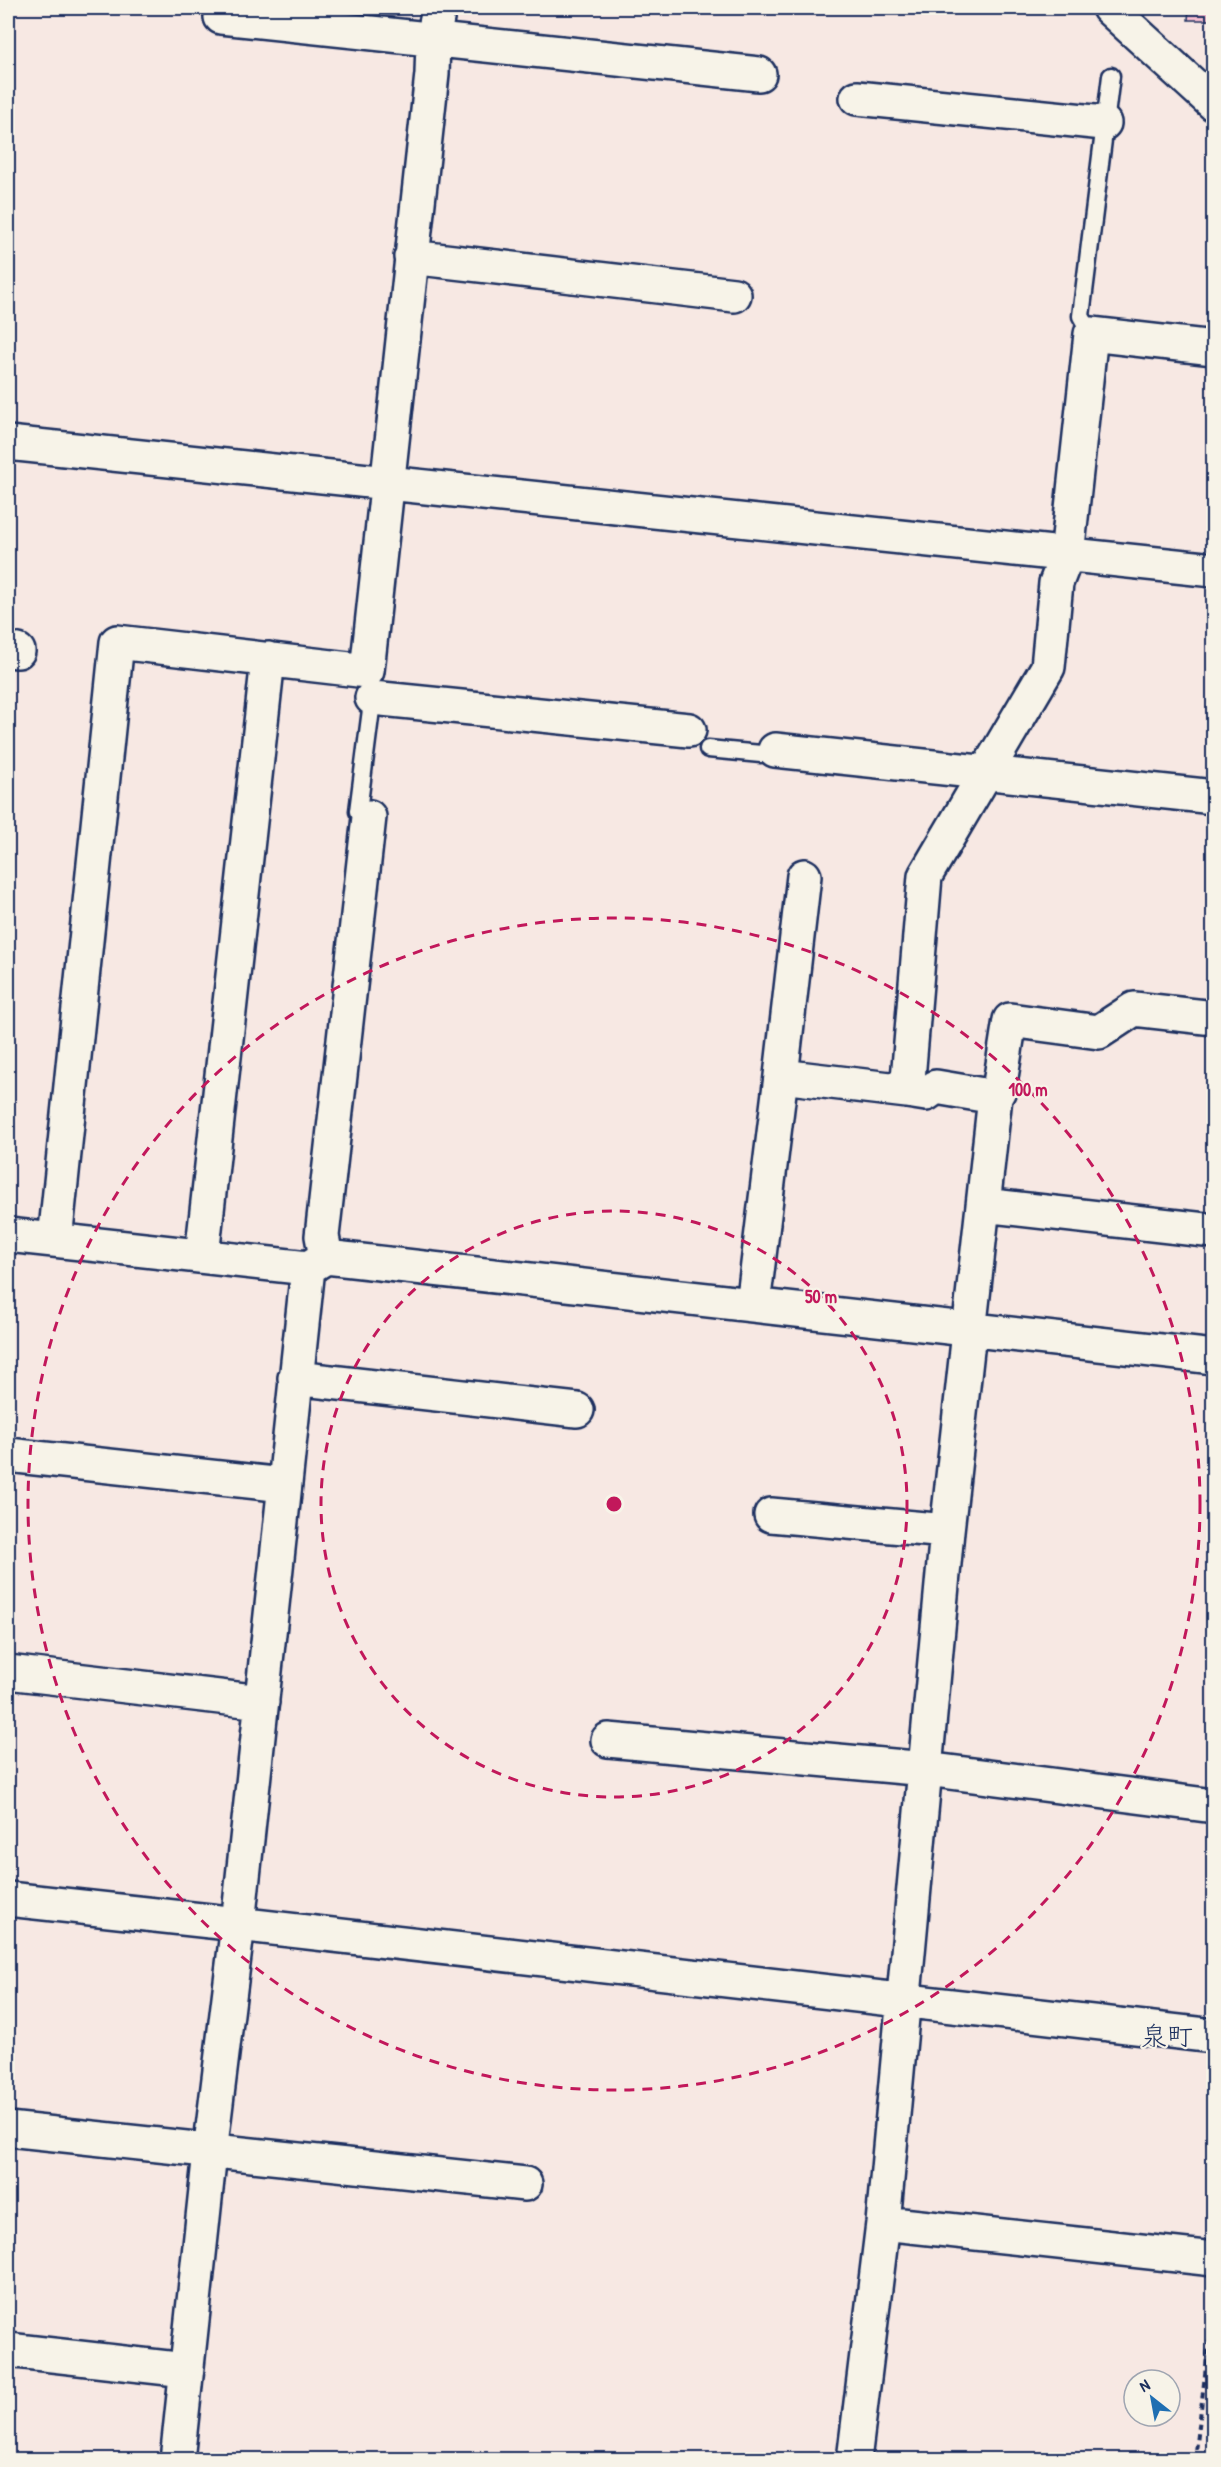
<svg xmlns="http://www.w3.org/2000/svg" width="1221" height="2467" font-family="'Patrick Hand','Klee One',sans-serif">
	<rect width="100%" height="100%" fill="#f7e8e3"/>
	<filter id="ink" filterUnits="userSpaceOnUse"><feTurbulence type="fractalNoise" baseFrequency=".0167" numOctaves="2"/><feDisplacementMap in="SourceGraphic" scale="12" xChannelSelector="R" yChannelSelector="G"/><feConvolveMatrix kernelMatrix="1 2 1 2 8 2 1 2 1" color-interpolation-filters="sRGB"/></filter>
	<g filter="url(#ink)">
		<path fill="#f6bdcf" stroke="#1b2f5e" stroke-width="1.5" d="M1189 8H1214V20H1188Z"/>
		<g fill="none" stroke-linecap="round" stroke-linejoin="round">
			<defs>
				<path id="service" d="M1091 334 1081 316 1111 76
					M708 749 761 754 775 750
					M369 817 358 811 373 694"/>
				<path id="minor" d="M221 17 759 74
					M857 98 1104 123
					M411 257 734 295
					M8 443 1214 570
					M8 650 18 651
					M372 698 689 730
					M775 750 1214 797
					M781 1076 804 876
					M995 1097 936 1087 926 1094 907 1091 925 876 1048 667 1056 583 1067 555 1091 334 1214 348
					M983 1205 1214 1231
					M8 1235 308 1268 326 1257 1214 1357
					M55 1240 117 642 367 671 432 74 433 40 439 8
					M202 1256 268 659
					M326 1257 322 1236 369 817
					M308 1268 238 1924 1214 2036
					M753 1305 781 1076 907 1091
					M295 1378 577 1410
					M8 1455 284 1485
					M771 1515 947 1531
					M8 1672 262 1702
					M608 1740 926 1769 1214 1806
					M8 2129 525 2184
					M883 2223 1214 2259
					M8 2350 186 2370
					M854 2460 883 2223 947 1531 995 1097 999 1090 1010 1020 1099 1032 1134 1009 1214 1018"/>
				<path id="tertiary" d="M8 1899 238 1924 210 2152 177 2460"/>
				<path id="secondary" d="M1109 8 1214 104"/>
			</defs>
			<use href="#service" stroke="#1b2f5e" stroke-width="21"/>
			<use href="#minor" stroke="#1b2f5e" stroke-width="38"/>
			<use href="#tertiary" stroke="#1b2f5e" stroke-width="38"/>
			<use href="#secondary" stroke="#1b2f5e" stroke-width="38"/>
			<path stroke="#1b2f5e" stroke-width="4" stroke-dasharray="6 4.5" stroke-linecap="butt" d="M1195 2460 1214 2298"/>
			<use href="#service" stroke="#f7f3e8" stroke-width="16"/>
			<use href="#minor" stroke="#f7f3e8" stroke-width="33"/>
			<use href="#tertiary" stroke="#f7f3e8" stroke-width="33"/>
			<use href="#secondary" stroke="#f7f3e8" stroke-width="33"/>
		</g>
	</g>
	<g fill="none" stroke="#c2185b" stroke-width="3" stroke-dasharray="10 8">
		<circle cx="614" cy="1504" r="293"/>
		<circle cx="614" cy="1504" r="586"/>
	</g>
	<g text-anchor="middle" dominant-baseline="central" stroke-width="4.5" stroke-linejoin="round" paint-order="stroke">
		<g font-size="26" fill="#1b2f5e" stroke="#f7f3e8">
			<text x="1167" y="2035">泉町</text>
		</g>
	</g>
	<circle cx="614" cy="1504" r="9" fill="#c2185b" stroke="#f7f3e8" stroke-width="3"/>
	<g font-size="18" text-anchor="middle" font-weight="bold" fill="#c2185b" stroke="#f7f3e8" stroke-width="4.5" stroke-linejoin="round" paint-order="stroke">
		<text x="1028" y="1096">100 m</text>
		<text x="821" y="1303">50 m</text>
	</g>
	<rect width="1221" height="2467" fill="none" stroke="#f7f3e8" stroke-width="30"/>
	<rect x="15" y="15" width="1191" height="2437" fill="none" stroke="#1b2f5e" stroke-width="2" filter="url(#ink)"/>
	<g transform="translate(1152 2398) rotate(329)"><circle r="28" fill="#f7f3e8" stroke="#9fa5b1" stroke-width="1.5"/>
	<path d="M0-4.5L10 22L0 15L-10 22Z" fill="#1f6fb2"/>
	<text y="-9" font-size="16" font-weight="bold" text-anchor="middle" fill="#1b2f5e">N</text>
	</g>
</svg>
